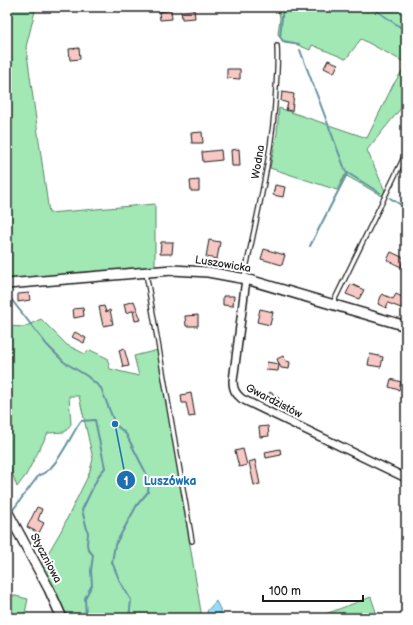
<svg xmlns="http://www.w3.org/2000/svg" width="413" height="625" font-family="'Balsamiq Sans',sans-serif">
	<rect width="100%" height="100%" fill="#fff"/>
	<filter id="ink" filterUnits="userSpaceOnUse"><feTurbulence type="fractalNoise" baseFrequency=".025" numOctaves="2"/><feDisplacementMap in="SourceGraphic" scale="8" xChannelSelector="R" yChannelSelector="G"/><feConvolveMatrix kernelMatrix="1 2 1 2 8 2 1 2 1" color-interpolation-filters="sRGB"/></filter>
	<g filter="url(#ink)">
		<path fill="#a1e8b5" stroke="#5e8268" d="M7 7H36L26 47 49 213 155 204V268L7 279Z
			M278 7H406V63L361 39 346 59 312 45 310 50 298 45 284 43 278 34 280 18Z
			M406 65V102L367 150 385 191 382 196 345 175 337 190 270 168 277 133 279 108 367 138 393 85Z
			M41 319 67 345 85 354 90 350 107 358 110 369 139 376 134 356 158 350 202 618H66L40 567 61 531 89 474 93 459 79 396H69L71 424 65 432 48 433 26 475 17 487 7 459V326L24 327Z
			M7 594 28 599 24 618H7Z
			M371 597 378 618H315Z"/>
		<path fill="#94ddf6" stroke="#64909f" d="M216 601 221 611V618H208L207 611Z"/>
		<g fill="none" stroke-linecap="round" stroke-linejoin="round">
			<path stroke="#64909f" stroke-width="2" d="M283 7 280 37 283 41 299 44
				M371 7 406 31
				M300 50 346 172 380 193
				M390 198 406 208
				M310 246 347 174
				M7 294 47 345 64 362 87 376 101 388 115 424 126 434 149 479 148 492 137 505 115 545 112 562 120 582 131 600 129 618
				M12 511 39 475C56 472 71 434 81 421L95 420 105 468 99 475 82 510 88 533 87 544 88 549 93 555 91 571 92 585 85 598 86 618"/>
		</g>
		<path fill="#f8c8c4" stroke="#1c1c1c" d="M171 10 172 19 160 20 159 12Z
			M194 10 195 18 182 19 181 11Z
			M79 48 80 59 70 60 69 49Z
			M328 60 338 64 334 73 324 68Z
			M227 69H240V79L227 78Z
			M282 92 294 94 292 111 286 110 288 103 281 101Z
			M202 132 203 143H192L191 133Z
			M239 149 240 166H232L231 150Z
			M221 150 222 160 203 162 202 152Z
			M199 180V191H191L190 181Z
			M275 185 285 187 283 197 273 195Z
			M209 240 220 242 217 259 206 257Z
			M161 242H173L172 254H160Z
			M264 249 285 255 282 265 261 259Z
			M391 252 404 258 401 267 387 260Z
			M351 284 364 290 359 299 346 294Z
			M29 293 30 300 18 302V294Z
			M382 294 393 299 396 294 406 299 401 308 388 303 386 308 378 304Z
			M223 296H234L233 306 223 305Z
			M134 301 141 320 135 321 133 311 135 310 126 313 124 304Z
			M104 306 106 312 110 310 113 324 103 326 99 307Z
			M83 308 84 316 74 318 73 309Z
			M260 309 273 312 270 325 257 322Z
			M198 315V326H186L185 316Z
			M75 332 86 338 84 343 72 337Z
			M124 348 129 366 123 367 119 350Z
			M370 354 383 357 381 367 368 365Z
			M283 356 286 361 290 362 289 369 281 368 279 364 278 371 266 370 267 362 279 364 277 359Z
			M391 379 401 382 399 390 389 387Z
			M270 392 279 398 275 406 266 401Z
			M191 393 195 416 189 417 186 403H182L181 395Z
			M268 426 269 436 260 437 259 427Z
			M243 449 247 465 239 467 235 451Z
			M280 449 281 455 266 458 265 452Z
			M255 460 260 484 254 485 249 462Z
			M37 507 42 509 38 520 44 523 39 533 27 527Z"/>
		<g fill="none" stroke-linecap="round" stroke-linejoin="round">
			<defs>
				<path id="lane" d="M146 273 192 541
					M244 278C257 215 273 153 276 88 277 74 278 60 277 46
					M333 303 406 153"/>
				<path id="street" d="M246 279 233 381C233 390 236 394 242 399L406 478"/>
				<path id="secondary" d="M7 284 172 270 208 272 246 279 406 326
					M7 511 49 589 62 618"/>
			</defs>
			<use href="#lane" stroke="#1c1c1c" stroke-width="6"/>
			<use href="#street" stroke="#1c1c1c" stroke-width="10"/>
			<use href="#secondary" stroke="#1c1c1c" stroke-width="12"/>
			<use href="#lane" stroke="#fff" stroke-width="3.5"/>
			<use href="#street" stroke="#fff" stroke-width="7"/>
			<use href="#secondary" stroke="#fff" stroke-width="9"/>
		</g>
	</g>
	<g text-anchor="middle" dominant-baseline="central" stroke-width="4" stroke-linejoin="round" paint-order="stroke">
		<g font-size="11" fill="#1c1c1c" stroke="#fff">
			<text transform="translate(258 162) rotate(-81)">Wodna</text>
			<text transform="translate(223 264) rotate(9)">Luszowicka</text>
			<text transform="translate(274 401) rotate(27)">Gwardzistów</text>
			<text transform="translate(46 558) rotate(62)">Styczniowa</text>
		</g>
	</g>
	<path fill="none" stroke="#1f6fb2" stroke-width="1.5" d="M115 424L126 480"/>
	<g fill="#1f6fb2" stroke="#fff" stroke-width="1.5">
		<circle cx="115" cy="424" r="4"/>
		<circle cx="126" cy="480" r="10"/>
	</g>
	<g font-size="12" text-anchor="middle" font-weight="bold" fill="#fff">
		<text x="126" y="485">1</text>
	</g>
	<g font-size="12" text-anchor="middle" font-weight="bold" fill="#1f6fb2" stroke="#fff" stroke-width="4" stroke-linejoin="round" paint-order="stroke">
		<text x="170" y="485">Luszówka</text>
	</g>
	<rect width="413" height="625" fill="none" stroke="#fff" stroke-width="24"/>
	<rect x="12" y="12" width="389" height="601" fill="none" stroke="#1c1c1c" stroke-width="1.5" filter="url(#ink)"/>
	<path d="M263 595v6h100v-6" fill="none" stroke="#1c1c1c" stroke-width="2"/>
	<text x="269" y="595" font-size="12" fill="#1c1c1c" stroke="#ffffff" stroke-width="3" paint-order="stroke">100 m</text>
</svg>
